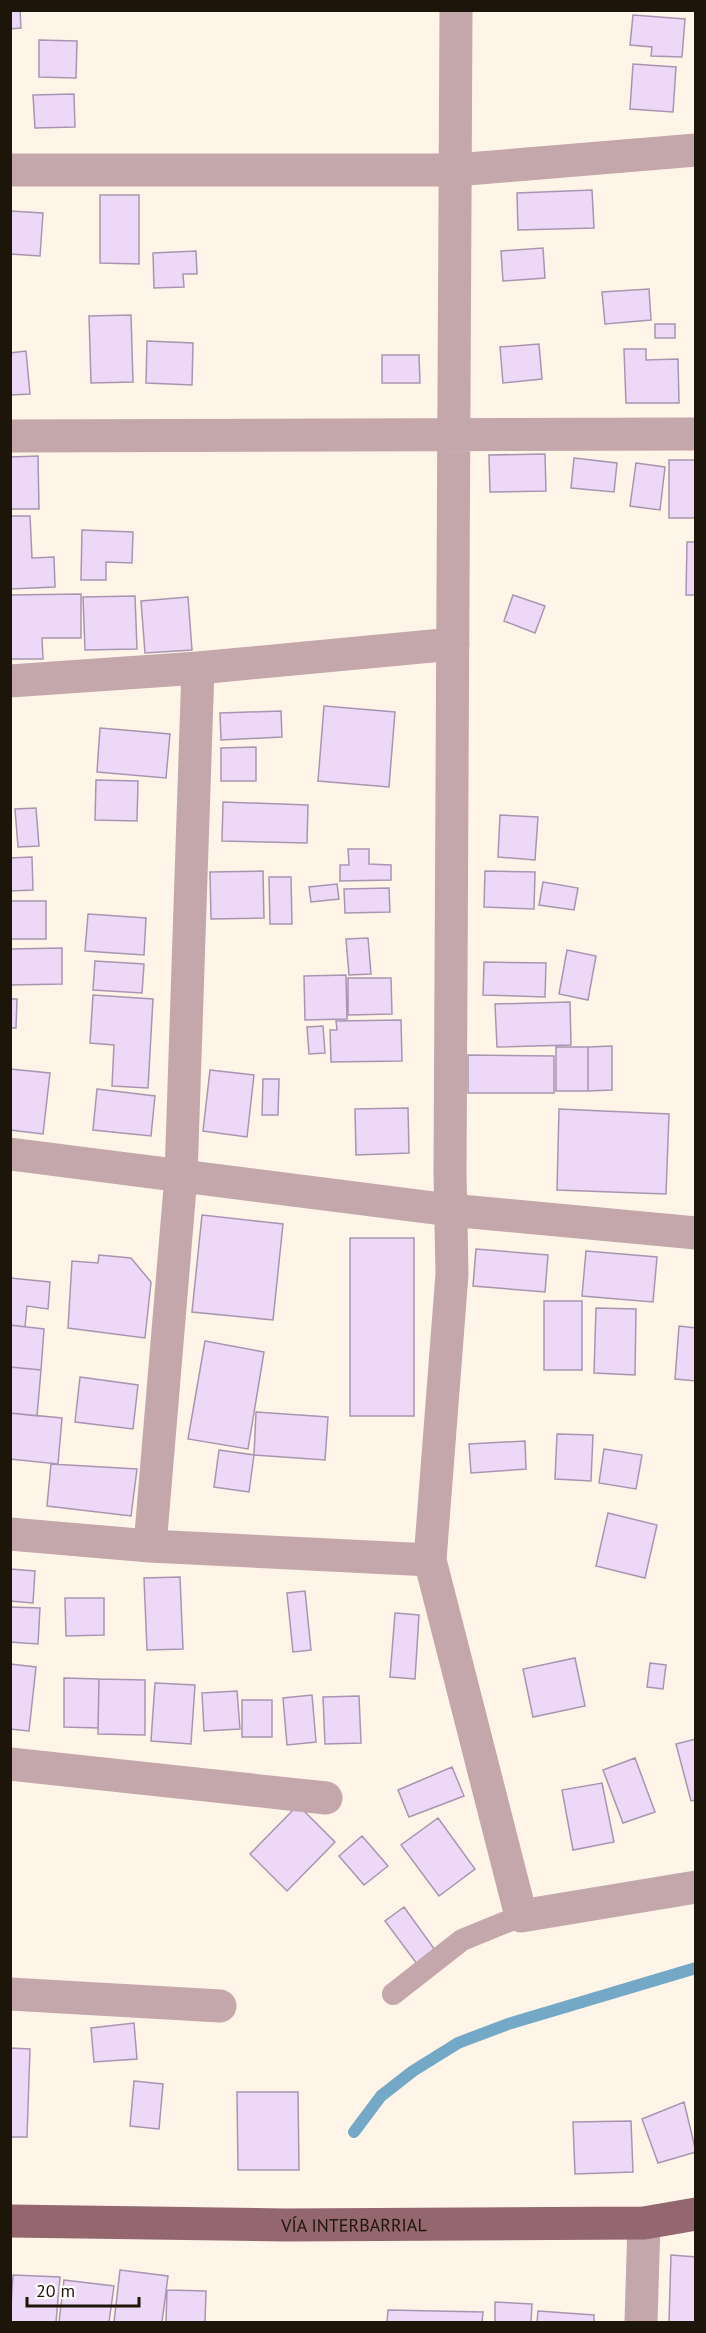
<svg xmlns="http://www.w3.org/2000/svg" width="706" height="2333" font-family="'PT Sans',sans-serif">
	<rect width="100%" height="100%" fill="#fef4e8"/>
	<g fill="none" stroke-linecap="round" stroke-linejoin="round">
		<path stroke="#73a8c7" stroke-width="12" d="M354 2132 381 2096 413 2071 458 2043 508 2024 696 1968"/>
	</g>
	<path fill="#eed8f7" stroke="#aa95b1" stroke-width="1.5" d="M10 10H20L21 28 10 29Z
		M633 15 685 19 682 57 651 56 652 47 630 45Z
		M39 40 77 41 76 78 39 77Z
		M633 64 676 67 673 112 630 109Z
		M74 94 75 127 35 128 33 95Z
		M592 190 594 228 518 230 517 193Z
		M100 195H139V264L100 263Z
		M10 211 43 213 40 256 10 254Z
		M543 248 545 278 503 281 501 251Z
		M196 251 197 274H183L184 287 154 288 153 253Z
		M649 289 651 320 605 324 602 292Z
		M131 315 133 382 91 383 89 316Z
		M655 324H675V338H655Z
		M147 341 193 343 192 385 146 383Z
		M539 344 542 379 503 383 500 347Z
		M624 349H646V360L678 359 679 403H626Z
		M26 351 30 394 10 395V353Z
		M382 355H419L420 383H382Z
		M545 454 546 491 490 492 489 455Z
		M38 456 39 509H10V457Z
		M574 458 617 463 614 492 571 488Z
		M669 460H696V518H669Z
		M636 463 665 467 660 510 630 506Z
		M10 516H30L32 558 54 557 55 587 10 589Z
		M82 530 133 532 132 563 106 562V580H81Z
		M687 542H696V595H686Z
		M81 594V638H42L43 659H10V595Z
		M513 595 545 606 535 633 504 621Z
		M135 596 137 649 85 650 83 597Z
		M188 597 192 650 145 653 141 601Z
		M324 706 395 712 389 787 318 781Z
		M281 711 282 737 221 740 220 713Z
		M100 728 170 734 166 778 97 772Z
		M256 747V781H221V748Z
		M96 780 138 781 137 821 95 820Z
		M223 802 308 805 307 843 222 841Z
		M36 808 39 846 18 847 15 809Z
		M500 815 538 817 535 860 498 857Z
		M348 849H369V864L391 865V880L340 881V865H349Z
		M32 857 33 890 10 891V858Z
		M263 871 264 918 211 919 210 872Z
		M485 871 535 872 534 909 484 907Z
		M269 877H291L292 924H270Z
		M543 882 578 888 574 910 539 905Z
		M337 884 339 899 311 902 309 887Z
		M389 888 390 912 345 913 344 889Z
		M10 901H46V939H10Z
		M88 914 146 918 144 955 85 951Z
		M368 938 371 974 349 975 346 939Z
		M62 948V984L10 985V949Z
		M567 950 596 956 588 1000 559 994Z
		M95 961 144 964 142 993 93 990Z
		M484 962 546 963 545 997 483 995Z
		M346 975 347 1019 305 1020 304 976Z
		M348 978H391L392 1014 348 1015Z
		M93 995 153 999 148 1088 112 1086 114 1045 90 1043Z
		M10 999H17L16 1028H10Z
		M570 1002 571 1045 497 1047 495 1004Z
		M401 1020 402 1061 331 1062 330 1030H337L336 1021Z
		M323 1026 325 1053 309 1054 307 1027Z
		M612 1046V1090L588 1091V1047Z
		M556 1047H588V1091H556Z
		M468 1055 554 1056V1093H468Z
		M10 1069 50 1073 43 1134 10 1130Z
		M210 1070 254 1075 247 1137 203 1131Z
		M263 1079H279L278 1115H262Z
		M97 1089 155 1096 151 1136 93 1130Z
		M408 1108 409 1153 356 1155 355 1109Z
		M559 1109 669 1114 666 1194 557 1190Z
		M202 1215 283 1224 273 1320 192 1312Z
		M350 1238H414V1416H350Z
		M476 1249 548 1255 545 1292 473 1286Z
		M586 1251 657 1257 653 1302 582 1296Z
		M99 1255 131 1258 151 1282 145 1338 68 1328 72 1261 98 1263Z
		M10 1278 50 1282 48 1309 27 1306 25 1327 10 1325Z
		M544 1301H582V1370H544Z
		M596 1308 636 1309 635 1375 594 1373Z
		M10 1325 44 1329 41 1370 10 1367Z
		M679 1326 696 1328V1381L675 1379Z
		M205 1341 264 1352 248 1449 188 1439Z
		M10 1367 41 1370 37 1416 10 1413Z
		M80 1377 138 1385 133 1429 75 1422Z
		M256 1412 328 1417 325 1460 254 1455Z
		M10 1413 62 1418 58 1464 10 1459Z
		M557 1434 593 1435 591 1481 555 1479Z
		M525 1441 526 1469 471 1473 469 1444Z
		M604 1449 642 1455 636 1489 599 1483Z
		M219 1450 254 1455 249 1492 214 1487Z
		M51 1464 137 1469 131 1516 47 1506Z
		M608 1513 657 1525 645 1578 596 1566Z
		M10 1569 35 1571 33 1603 10 1601Z
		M180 1577 183 1649 147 1650 144 1578Z
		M305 1591 311 1650 293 1652 287 1593Z
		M65 1598H104V1635L66 1636Z
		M10 1607 40 1608 38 1644 10 1642Z
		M395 1613 419 1615 415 1679 390 1677Z
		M575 1658 585 1706 533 1717 523 1669Z
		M650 1663 666 1665 663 1689 647 1687Z
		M10 1664 36 1667 29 1731 10 1729Z
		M64 1678 99 1679 98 1728 64 1727Z
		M99 1679 145 1680V1735L98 1734Z
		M155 1683 195 1685 191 1744 151 1741Z
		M237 1691 240 1729 204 1731 202 1693Z
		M312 1695 316 1742 287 1745 283 1698Z
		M359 1696 361 1743 325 1744 323 1697Z
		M242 1700H272V1737H242Z
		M696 1739V1800L691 1801 676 1744Z
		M635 1758 655 1812 623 1823 603 1770Z
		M452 1767 464 1796 409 1817 398 1790Z
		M602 1783 614 1842 573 1850 562 1790Z
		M298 1805 335 1842 287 1891 250 1854Z
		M438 1818 475 1869 439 1896 401 1845Z
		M362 1836 388 1866 364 1885 339 1856Z
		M404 1907 435 1950 417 1964 385 1921Z
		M134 2023 137 2059 94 2062 91 2028Z
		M10 2048 30 2049 27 2137H10Z
		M134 2081 163 2084 159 2129 130 2126Z
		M237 2092H298L299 2170H238Z
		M684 2102 696 2152 658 2163 642 2119Z
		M631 2121 633 2172 575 2174 573 2122Z
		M671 2255 696 2257V2322H669Z
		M120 2270 168 2276 162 2322H114Z
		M13 2275 60 2277 56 2322H10Z
		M64 2280 114 2286 109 2322H59Z
		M167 2290 206 2291 205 2322H166Z
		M495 2302 532 2304 531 2322H495Z
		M388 2310 483 2312 482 2322H387Z
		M538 2311 594 2315V2322H537Z"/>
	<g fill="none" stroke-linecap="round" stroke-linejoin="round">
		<path stroke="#c3a7ab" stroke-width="22" d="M393 1994 462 1940 521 1916"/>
		<path stroke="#c3a7ab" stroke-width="33" d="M456 10 450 1173 452 1274 430 1560 521 1916 696 1887
			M10 170H455L696 150
			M10 436 696 434
			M198 668 453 644
			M10 681 198 668 181 1176 150 1546
			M10 1154 450 1210 696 1233
			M10 1534 150 1546 430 1560
			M10 1764 326 1798
			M10 1994 220 2006
			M641 2322 644 2223"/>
		<path stroke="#94666e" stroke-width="33" id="s1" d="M10 2221 286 2225 644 2223 696 2214"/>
	</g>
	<g text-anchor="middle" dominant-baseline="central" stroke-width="4.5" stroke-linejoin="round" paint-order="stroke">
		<g font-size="18" fill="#1d150a" stroke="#fff">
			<text stroke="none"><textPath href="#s1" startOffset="344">VÍA INTERBARRIAL</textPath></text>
		</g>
	</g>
	<rect width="706" height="2333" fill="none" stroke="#1d150a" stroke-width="24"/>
	<path d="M27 2297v9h112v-9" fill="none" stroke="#1d150a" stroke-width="3"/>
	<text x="36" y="2297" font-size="18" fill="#1d150a" stroke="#ffffff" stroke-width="4.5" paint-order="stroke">20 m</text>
</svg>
